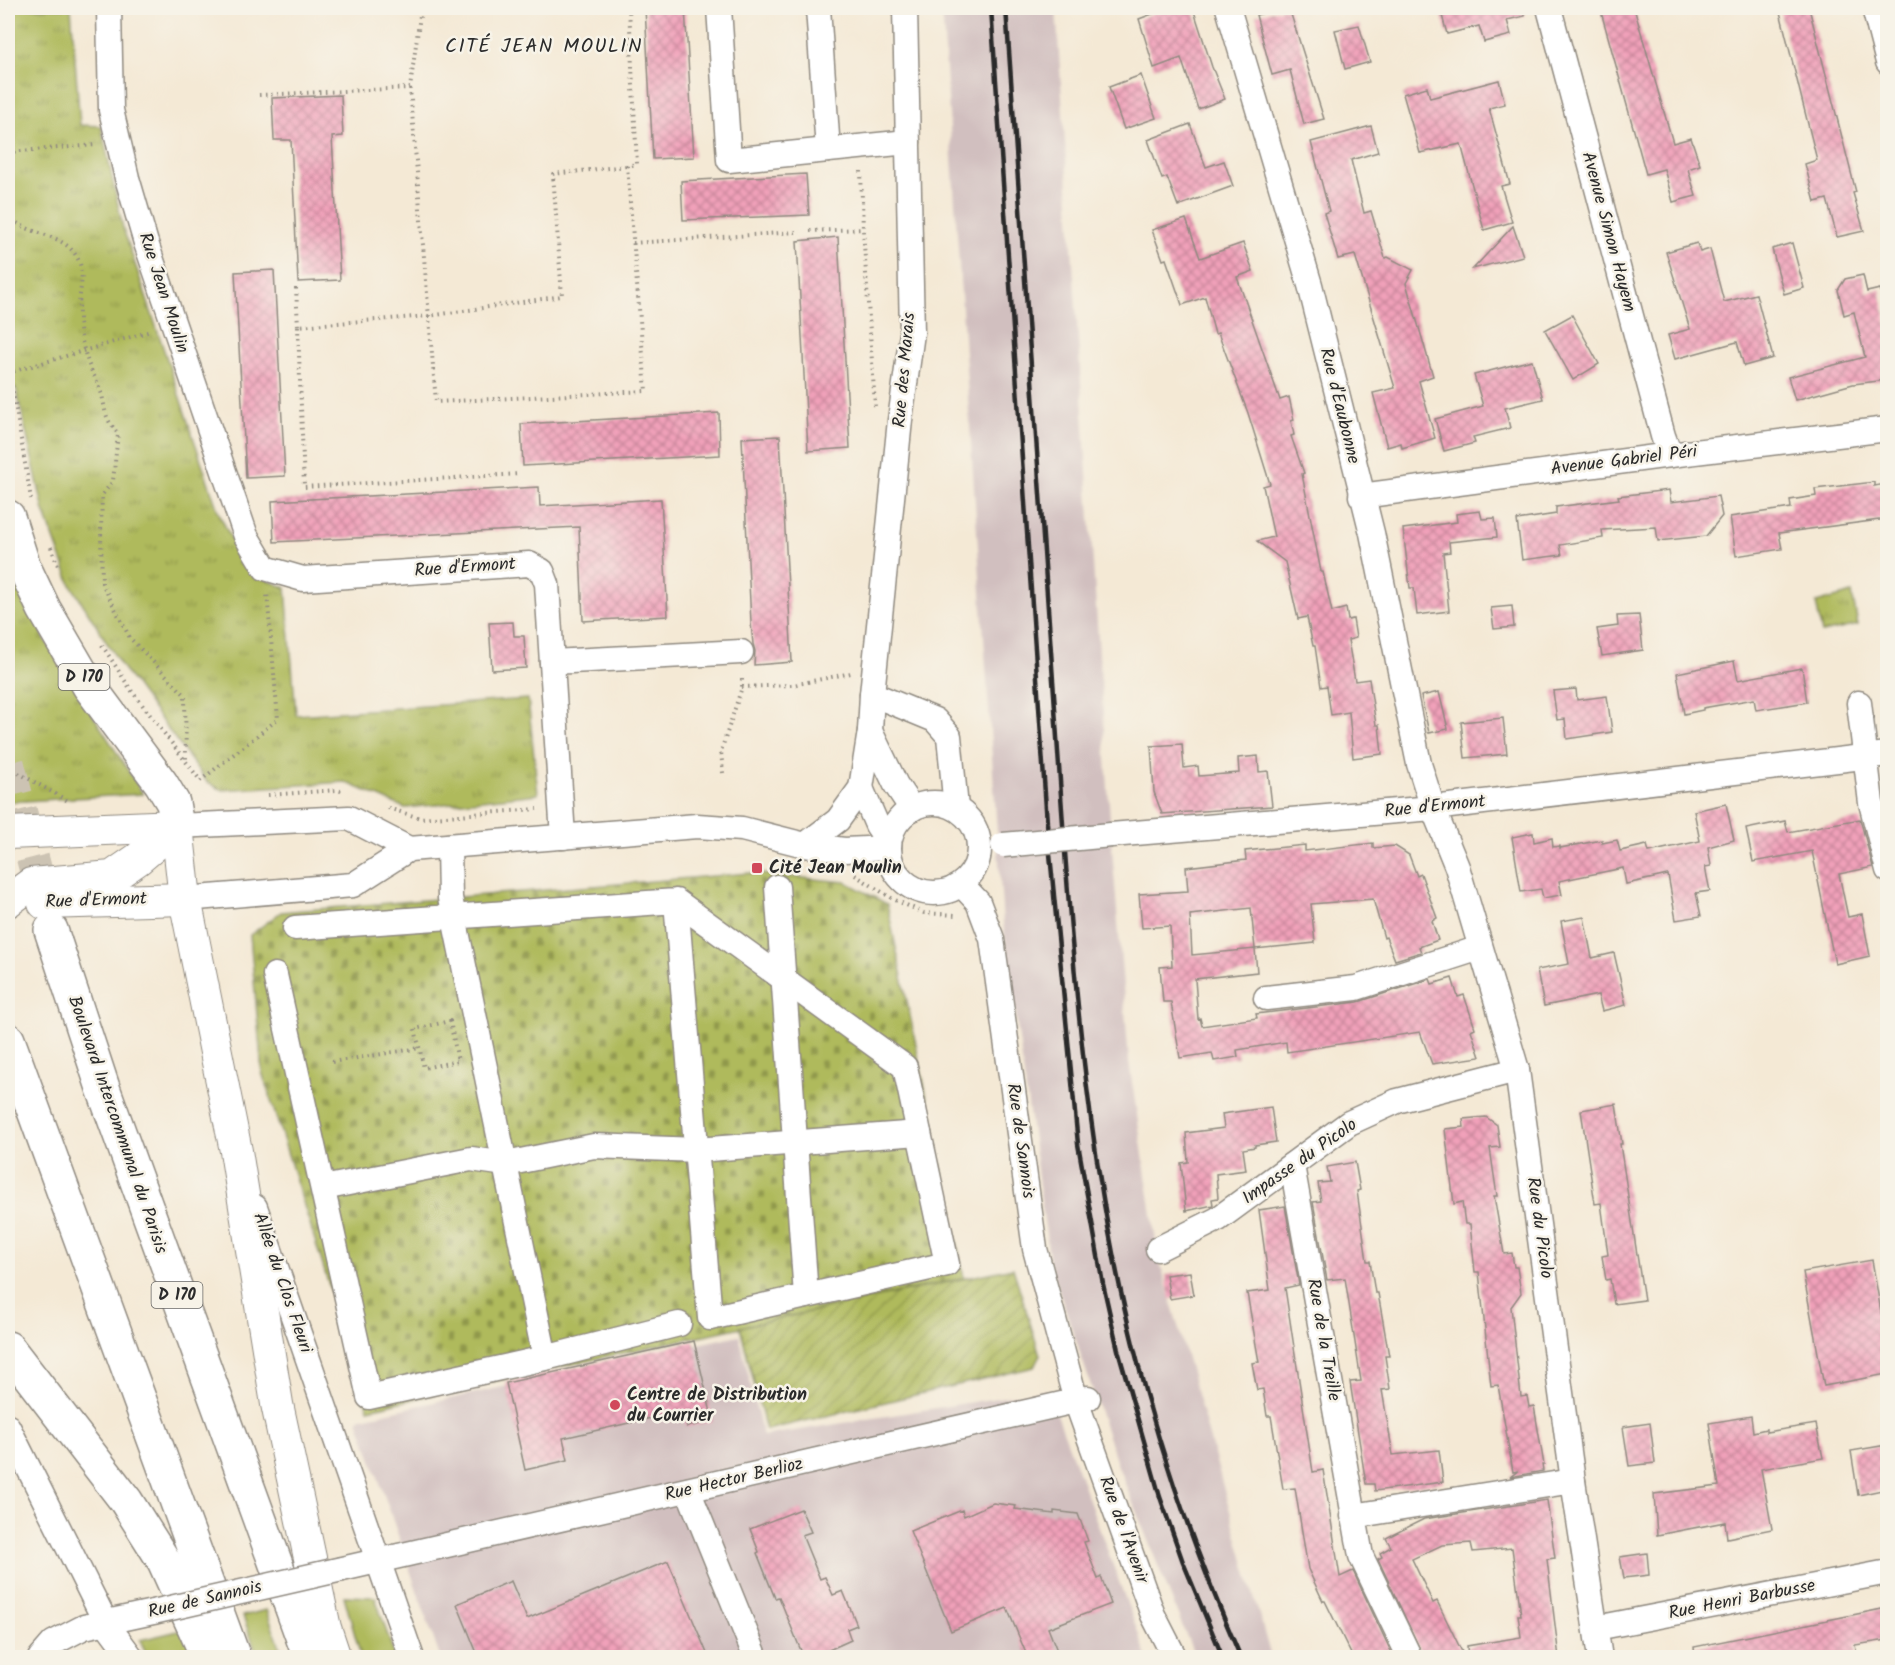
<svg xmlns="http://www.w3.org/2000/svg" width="1895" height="1665" font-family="Kalam,sans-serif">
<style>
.industrial{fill:#d1bfbf}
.grass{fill:#afba5c;stroke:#6d7244;stroke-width:1.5}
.cemetery{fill:url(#cemetery-stones);stroke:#6d7244;stroke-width:1.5}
.park{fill:url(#park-tufts);stroke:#6d7244;stroke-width:1.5}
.garden{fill:url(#garden-furrows);stroke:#6d7244;stroke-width:1.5}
.building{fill:url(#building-cross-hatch)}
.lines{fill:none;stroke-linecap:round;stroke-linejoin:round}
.highway-tunnel{stroke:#ccc3b3;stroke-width:33;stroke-dasharray:33 16;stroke-linecap:butt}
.minor-casing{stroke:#908a80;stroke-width:27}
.major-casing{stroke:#908a80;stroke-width:34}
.highway-casing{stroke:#908a80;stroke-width:36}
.path{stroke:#908a80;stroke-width:4;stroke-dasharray:1.5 4.5;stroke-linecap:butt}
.minor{stroke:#fff;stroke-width:24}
.major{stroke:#fff;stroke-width:32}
.highway{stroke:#fff;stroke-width:33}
.rail{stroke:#2b2b2b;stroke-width:4.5}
.minor-bridge-casing{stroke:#908a80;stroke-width:27;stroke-linecap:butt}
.minor-bridge{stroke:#fff;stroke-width:24}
.poi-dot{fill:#d1495b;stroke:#f7f3e8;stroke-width:2}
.labels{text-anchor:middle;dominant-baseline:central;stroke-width:5;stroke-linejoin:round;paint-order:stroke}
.shield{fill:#f7f3e8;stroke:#686764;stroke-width:1.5}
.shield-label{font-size:16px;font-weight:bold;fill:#2b2b2b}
.street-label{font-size:18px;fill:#2b2b2b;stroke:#f7f3e8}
.poi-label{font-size:18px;font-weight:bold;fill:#2b2b2b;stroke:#f7f3e8;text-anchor:start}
.neighbourhood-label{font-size:20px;letter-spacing:1.5px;fill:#2b2b2b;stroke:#f7f3e8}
</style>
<defs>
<pattern id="cemetery-stones" width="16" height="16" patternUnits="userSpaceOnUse" patternTransform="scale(1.5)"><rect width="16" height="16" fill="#afba5c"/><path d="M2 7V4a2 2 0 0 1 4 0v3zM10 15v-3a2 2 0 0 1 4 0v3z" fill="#8f974c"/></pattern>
<pattern id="park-tufts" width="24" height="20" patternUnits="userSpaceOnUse" patternTransform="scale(1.5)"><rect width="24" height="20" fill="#afba5c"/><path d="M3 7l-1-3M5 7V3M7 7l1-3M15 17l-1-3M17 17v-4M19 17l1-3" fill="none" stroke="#8f974c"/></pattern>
<pattern id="garden-furrows" width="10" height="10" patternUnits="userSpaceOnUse" patternTransform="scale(1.5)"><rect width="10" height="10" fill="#afba5c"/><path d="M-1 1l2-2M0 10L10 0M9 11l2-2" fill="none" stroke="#8f974c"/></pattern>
<pattern id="building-cross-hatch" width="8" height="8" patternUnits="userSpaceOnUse" patternTransform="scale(1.5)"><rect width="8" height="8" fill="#f1a1ba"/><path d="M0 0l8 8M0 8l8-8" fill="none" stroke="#c38397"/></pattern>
</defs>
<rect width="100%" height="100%" fill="#f7f3e8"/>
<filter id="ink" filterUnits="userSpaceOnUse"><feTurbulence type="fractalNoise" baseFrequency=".0167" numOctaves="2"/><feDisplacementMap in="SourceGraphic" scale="12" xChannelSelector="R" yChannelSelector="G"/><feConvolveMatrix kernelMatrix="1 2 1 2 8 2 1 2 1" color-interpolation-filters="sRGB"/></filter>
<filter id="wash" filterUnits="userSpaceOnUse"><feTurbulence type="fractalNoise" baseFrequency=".008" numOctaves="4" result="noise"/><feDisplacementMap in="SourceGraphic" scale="24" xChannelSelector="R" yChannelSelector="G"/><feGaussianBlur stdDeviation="1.35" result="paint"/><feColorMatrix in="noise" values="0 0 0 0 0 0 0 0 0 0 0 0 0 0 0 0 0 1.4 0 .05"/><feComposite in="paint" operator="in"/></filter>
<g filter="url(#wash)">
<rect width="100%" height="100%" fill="#f4e9d5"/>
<!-- industrial -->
<g class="industrial">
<path d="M942,8H1056L1112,848L1129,1062L1158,1255L1271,1657H1195L1118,1466L1050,1263L1003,922Z"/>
<path d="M739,1335L763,1436L1048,1390L1147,1657H440L358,1419Z"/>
</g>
<!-- grass -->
<g class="grass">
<path d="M344,1596L375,1597L395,1657H361Z"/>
<path d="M266,1610L284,1657H258L243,1616Z"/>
<path d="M187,1629L197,1657H148L140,1640Z"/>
</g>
<!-- cemetery -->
<path class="cemetery" d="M750,873L846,882L887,904L964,1278L368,1409L262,1072L250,935L281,912Z"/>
<!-- park -->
<g class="park">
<path d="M8,8H71L80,125L101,126L123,228L218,511L239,555L265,579L286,588L296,715L528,699L538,794L405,808L345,782L222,790L207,782L122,667L71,585L44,511L16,388L8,389Z"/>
<path d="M8,544L44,638L143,794L8,802Z"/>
<path d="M1852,593L1858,625L1822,633L1816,603Z"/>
</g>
<!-- garden -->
<path class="garden" d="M1013,1268L1040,1355L1034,1367L766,1430L740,1327Z"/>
<g id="blocks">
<!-- building -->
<g class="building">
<path d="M645,8H685L694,157L653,159Z"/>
<path d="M1168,8H1193L1212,67L1225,99L1198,109L1181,58L1154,68L1139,19Z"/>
<path d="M1283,8H1289L1324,119L1304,124L1290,70L1272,75L1256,15Z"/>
<path d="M1440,8H1524L1525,16L1507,20L1511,35L1484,42L1479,26L1447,34Z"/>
<path d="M1600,8H1634L1673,143L1691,138L1700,165L1688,169L1696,196L1673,202L1664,169L1646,174Z"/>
<path d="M1779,8H1809L1846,153L1856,192L1853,193L1864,231L1837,237L1827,199L1815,202L1805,164L1817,160Z"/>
<path d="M1359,25L1370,62L1345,69L1335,30Z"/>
<path d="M1141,75L1156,118L1124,129L1109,87Z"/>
<path d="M1499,80L1505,104L1489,108L1510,184L1501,186L1512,222L1484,230L1461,144L1420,153L1403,94L1427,87L1430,98Z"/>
<path d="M341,95L343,136L332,137L340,280L298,282L291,140H274L272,98Z"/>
<path d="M1190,124L1206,167L1224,161L1233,186L1178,206L1167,177L1162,179L1148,140Z"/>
<path d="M1371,126L1378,152L1351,160L1364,213L1371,211L1385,258L1388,257L1413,270L1406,283L1433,376L1419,381L1435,438L1402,448L1401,443L1387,447L1373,393L1395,388L1355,255L1338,259L1324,213L1329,211L1311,142Z"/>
<path d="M806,174L809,215L683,220L681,181Z"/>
<path d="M1186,219L1200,258L1243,243L1253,271L1237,277L1280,400L1289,397L1294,420L1291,421L1294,435L1291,436L1304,473L1302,474L1321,572H1323L1332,612L1346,608L1348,620L1353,619L1356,638L1348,640L1355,681L1369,679L1376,725H1379L1382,754L1353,758L1349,712L1331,715L1327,686L1321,687L1315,646H1313L1307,617L1298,619L1285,562L1257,541L1274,537L1263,486L1270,484L1248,413L1218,333L1215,334L1205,297L1182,305L1166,259L1163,260L1152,230Z"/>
<path d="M1513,226L1523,256L1473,269Z"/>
<path d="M838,237L850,448L808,451L797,241Z"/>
<path d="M1697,243L1700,252L1710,249L1724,302L1756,294L1773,358L1744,366L1737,342L1675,359L1668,335L1690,329L1666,252Z"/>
<path d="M1792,243L1804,288L1784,294L1772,249Z"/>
<path d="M274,270L285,476L246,478L235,272Z"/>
<path d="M1863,275L1867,292L1880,289L1887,325V380L1853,384L1795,400L1788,377L1865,357L1854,312L1844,315L1838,290L1845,279Z"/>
<path d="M1572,315L1599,364L1573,380L1545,330Z"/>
<path d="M1532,360L1543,399L1505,408L1510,428L1473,437L1475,443L1444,451L1435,419L1483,406L1474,375Z"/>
<path d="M719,413L720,455L523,466L521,424Z"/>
<path d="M780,436L792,662L754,665L755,651L753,644L751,623L742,438Z"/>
<path d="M1874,482V486L1885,484L1887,488V519L1779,533L1782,549L1736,556L1730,517L1791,508L1790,500L1816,496L1815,489Z"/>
<path d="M539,487L540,506L661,499L668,616L583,621L579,527L274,542L272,501Z"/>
<path d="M1669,490L1671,502L1718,496L1722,516L1706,536L1658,541L1656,527L1602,530L1603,538L1560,545L1562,555L1522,560L1517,520L1556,514V507L1619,499L1618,496Z"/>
<path d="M1480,511L1482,519L1495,518L1497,537L1449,542L1450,552L1443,553L1449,611L1417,615L1414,588H1410L1403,529L1457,522L1456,514Z"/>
<path d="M1512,606L1514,627L1494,629L1491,608Z"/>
<path d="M1639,615L1643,650L1602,656L1597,629L1618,626L1617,616Z"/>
<path d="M513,622L514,636H524L526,668L492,670L489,623Z"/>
<path d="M1734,661L1738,680L1802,668L1807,702L1756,710L1754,699L1703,708V710L1684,714L1677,673Z"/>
<path d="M1576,689L1577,700L1607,696L1612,732L1567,739L1565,719L1557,720L1553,691Z"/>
<path d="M1439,692L1448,729L1429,733L1421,696Z"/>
<path d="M1503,718L1507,754L1465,758L1461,722Z"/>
<path d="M1182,744L1184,768L1198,766L1199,776L1239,773L1238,758L1258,756L1259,772L1268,771L1272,806L1162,814L1154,792L1151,746Z"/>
<path d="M1726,804L1734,840L1708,847L1711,866L1705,867L1710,891L1696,893L1701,916L1676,920L1668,875L1626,884L1623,868L1559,881L1562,895L1543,898L1541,889L1521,892L1512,837L1533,833L1534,842L1552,838L1553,847L1560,846V848L1602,840V843L1617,840L1620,851L1647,845L1649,852L1700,841L1694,811Z"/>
<path d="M1860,819L1873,867L1839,874L1848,917L1862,914L1870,956L1835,964L1812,851L1753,862L1746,829L1785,821L1788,832Z"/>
<path d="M1373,843V848L1395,846L1409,855L1417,876L1421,874L1437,918L1432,921L1438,940L1419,947L1421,952L1395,960L1386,937L1384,938L1373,899L1311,904L1315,943L1255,949L1251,908L1190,915L1192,955L1255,949L1257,972L1195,979L1198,1019L1200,1018L1202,1026L1257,1018L1256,1014L1358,1002L1430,979L1432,984L1452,978L1458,997L1464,995L1475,1028L1471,1030L1480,1057L1432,1064L1420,1032L1287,1052L1286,1042L1237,1050L1238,1057L1214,1061L1212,1053L1180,1058L1171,1002H1163L1160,967L1172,966L1170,926L1142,928L1139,894L1188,891L1186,867L1246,860L1245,851L1305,845V851Z"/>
<path d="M1584,917L1592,958L1614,953L1626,1005L1602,1011L1598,995L1544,1006L1537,970L1569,964L1561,921Z"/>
<path d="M1616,1104L1622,1144H1620L1644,1300L1614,1304L1610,1279L1606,1280L1602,1256L1608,1255L1601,1203L1595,1204L1581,1110Z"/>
<path d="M1271,1107L1276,1142L1255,1145V1147L1243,1149L1246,1170L1216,1174L1218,1198L1212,1199L1213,1205L1186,1211L1181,1163L1188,1162L1186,1133L1224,1128L1222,1114Z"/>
<path d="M1486,1117L1497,1125L1500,1147L1490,1148L1497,1196H1494L1504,1254L1512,1253L1514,1267H1517L1521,1293L1511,1307L1521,1397L1527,1396L1529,1407L1534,1406L1544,1465H1542L1543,1471L1510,1477L1518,1471L1513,1472L1498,1385L1491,1386L1479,1272H1475L1470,1224H1465L1462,1202L1454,1204L1445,1129L1464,1127L1463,1119Z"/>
<path d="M1355,1162L1360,1190L1357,1191L1367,1261H1370L1375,1293H1378L1389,1356H1385L1390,1389L1382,1390L1393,1455L1439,1450L1443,1482L1375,1491L1374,1484H1366L1350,1382L1361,1381L1345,1278L1327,1280L1313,1202L1321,1201L1318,1183L1330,1182L1327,1167Z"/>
<path d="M1285,1206L1299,1285L1285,1288L1313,1472L1323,1470L1340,1577L1353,1571L1394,1658H1353L1325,1601H1323L1308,1569L1295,1488L1283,1489L1271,1416H1267L1263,1389L1257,1390L1252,1363L1259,1362L1247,1293L1270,1290L1259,1210Z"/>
<path d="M1872,1260L1887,1346V1374L1824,1386L1803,1272Z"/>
<path d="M1190,1272L1194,1295L1170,1299L1166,1275Z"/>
<path d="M694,1341L713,1421L687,1427L682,1411L563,1438L568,1460L525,1470L506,1383Z"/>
<path d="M1751,1416L1753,1432L1766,1429V1432L1816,1424L1823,1458L1761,1469L1772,1529L1727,1538L1725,1522L1657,1535L1654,1494L1719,1486L1709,1423Z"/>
<path d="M1650,1423L1655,1463L1629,1466L1623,1427Z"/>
<path d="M1887,1445V1489L1858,1495L1851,1451Z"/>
<path d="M1547,1500L1555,1558L1547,1559L1559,1658H1468L1467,1646L1521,1637L1518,1615H1521L1512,1548L1473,1552L1471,1543L1442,1545L1412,1559L1433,1603L1437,1601L1465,1658H1424L1378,1559L1382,1557L1380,1553L1391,1547L1386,1538L1424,1519Z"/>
<path d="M993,1503L1016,1506L1015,1509L1054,1514V1511L1078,1514L1088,1541L1084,1542L1098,1579L1101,1577L1111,1604L1048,1628L1060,1658H1028L1007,1608L951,1631L910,1531L962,1510L964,1516Z"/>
<path d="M801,1509L811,1532L802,1535L820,1579L825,1577L833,1595L843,1591L857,1625L847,1629L851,1640L811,1658H804L779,1597L775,1598L757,1553L759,1552L750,1529Z"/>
<path d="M1647,1553L1649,1575L1624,1578L1620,1557Z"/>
<path d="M668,1561L709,1658H479L457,1604L511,1581L527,1619Z"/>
<path d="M1887,1608V1640L1855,1645L1857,1655L1842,1658H1695L1694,1647Z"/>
</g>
</g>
</g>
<g filter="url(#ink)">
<use href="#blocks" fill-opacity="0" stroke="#908a80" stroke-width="1.5"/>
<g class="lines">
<!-- highway-tunnel -->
<path class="highway-tunnel" d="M8,763L46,910"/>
<defs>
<g id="minor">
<path d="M109,8L111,110L127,178L146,243L246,536L265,568L303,579L529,564L542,571L547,584L563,837"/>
<path d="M719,8L729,160L908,142"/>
<path d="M818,8L828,150"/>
<path d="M1228,8L1310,285L1372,533L1419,764L1433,808L1457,867L1517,1070L1573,1481L1600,1658"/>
<path d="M1549,8L1663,436L1670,455"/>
<path d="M1874,8L1888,62"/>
<path d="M1361,496L1678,454L1888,429"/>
<path d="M552,662L741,652"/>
<path d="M872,694L935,720L949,736L956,808"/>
<path d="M1859,703L1871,803L1888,870"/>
<path d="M870,731L896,785L912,809"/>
<path d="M861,788L877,825L889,843"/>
<circle cx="934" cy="848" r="45"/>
<path d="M177,826L349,818L409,849"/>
<path d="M1111,835L1433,808L1888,754"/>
<path d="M805,845L838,820L861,788L870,731L872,694L900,420L912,333L905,8"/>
<path d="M449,846L450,898L545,1358"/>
<path d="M962,885L978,902L992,939L1035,1249L1076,1401L1153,1615L1175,1658"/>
<path d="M777,887L806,1296"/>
<path d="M185,899L353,885L409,849L697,826L742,829L805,845L844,850L889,848"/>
<path d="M295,928L676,901L905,1067L947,1264L710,1318L676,901"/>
<path d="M275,975L369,1397L545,1358L679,1324"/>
<path d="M1266,998L1356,988L1480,948"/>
<path d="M1292,1165L1361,1556L1410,1658"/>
<path d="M323,1188L471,1159L506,1164L594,1146L697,1150L919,1133"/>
<path d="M255,1207L412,1658"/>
<path d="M1158,1249L1218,1219L1349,1123L1397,1101L1517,1070"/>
<path d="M8,1427L106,1623L132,1658"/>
<path d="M688,1490L756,1658"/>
<path d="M1353,1516L1573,1481"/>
<path d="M342,1569L1088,1398"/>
<path d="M1596,1628L1888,1572"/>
<path d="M40,1658L53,1643L84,1627L153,1612"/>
</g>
<g id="major">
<path d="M177,826L185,899L236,1151L277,1404L325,1628L335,1658"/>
<path d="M8,833L177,826"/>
<path d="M8,901L31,884L112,877L138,859L177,826"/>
<path d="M44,903L185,899"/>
</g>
<g id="highway">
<path d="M8,517L24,567L44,609L89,686L161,783L173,803L177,826"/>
<path d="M51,930L103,1088L310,1658"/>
<path d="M8,1040L234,1658"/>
<path d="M8,1348L126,1501L164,1561L208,1658"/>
</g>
</defs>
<!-- minor casing -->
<use href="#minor" class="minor-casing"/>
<!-- major casing -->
<use href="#major" class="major-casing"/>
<!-- highway casing -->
<use href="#highway" class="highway-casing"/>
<!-- path -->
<g class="path">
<path d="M410,88L436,402L646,391L627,166L637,164L629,8"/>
<path d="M259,95L410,88L421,8"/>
<path d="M8,152L96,145"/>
<path d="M861,171L863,229L875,406"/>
<path d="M8,215C28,238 65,230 79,261C85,276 79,292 79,307C78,324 82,346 88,362C91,372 98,381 101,392C104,400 104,411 108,419C110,424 115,429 118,434L113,481L102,495L101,531L102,583L130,638L185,695L186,761"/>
<path d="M810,231L863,229"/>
<path d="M633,243L796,232"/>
<path d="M296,288L298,326L429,316L562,296L553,174L627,166"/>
<path d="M298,326L304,487L519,474"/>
<path d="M8,362L31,499"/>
<path d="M8,373L151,331"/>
<path d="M51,547L58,566"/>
<path d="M102,645L131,690L200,780"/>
<path d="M742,687L793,685L851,673"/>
<path d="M8,767L68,801"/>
<path d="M723,773L721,751L742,687V677"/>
<path d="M200,781L278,719L267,593"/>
<path d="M268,795L337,790L344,792"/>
<path d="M388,808L420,818L537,809"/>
<path d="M855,875L893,899L924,913L955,915"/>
<path d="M450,1021L458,1061L424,1068L415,1029Z"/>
<path d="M332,1062L420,1048"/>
</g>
<!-- minor -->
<use href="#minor" class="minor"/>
<!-- major -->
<use href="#major" class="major"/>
<!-- highway -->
<use href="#highway" class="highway"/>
<!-- rail -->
<g class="rail">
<path d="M991,8L1047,823L1078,1144L1103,1284L1118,1350L1160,1497L1183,1562L1223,1658"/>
<path d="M1006,8C1022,232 1038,456 1053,680C1069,903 1079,1129 1134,1348C1160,1454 1197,1557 1241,1658"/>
</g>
<defs>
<g id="minor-bridge">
<path d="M1003,845L1111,835"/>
<path d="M153,1612L342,1569"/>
</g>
</defs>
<!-- minor-bridge casing -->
<use href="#minor-bridge" class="minor-bridge-casing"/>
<!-- minor-bridge -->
<use href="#minor-bridge" class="minor-bridge"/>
</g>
</g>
<!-- markers -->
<g class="poi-dot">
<rect x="751" y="862" width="12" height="12" rx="3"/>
<circle cx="615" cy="1405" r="6"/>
</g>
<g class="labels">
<!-- shield labels -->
<g class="shield">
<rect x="58.5" y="664" width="51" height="26" rx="4.5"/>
<rect x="151.5" y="1282" width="51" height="26" rx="4.5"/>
</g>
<g class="shield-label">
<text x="84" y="677">D 170</text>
<text x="177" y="1295">D 170</text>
</g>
<!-- street labels -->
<g class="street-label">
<text transform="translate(1608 232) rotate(75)">Avenue Simon Hayem</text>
<text transform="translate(163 293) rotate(72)">Rue Jean Moulin</text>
<text transform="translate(905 370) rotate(-85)">Rue des Marais</text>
<text transform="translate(1339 406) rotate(76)">Rue d'Eaubonne</text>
<text transform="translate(1624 461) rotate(-7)">Avenue Gabriel Péri</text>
<text transform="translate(465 568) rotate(-4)">Rue d'Ermont</text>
<text transform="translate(1435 807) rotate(-6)">Rue d'Ermont</text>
<text transform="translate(96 901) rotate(-2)">Rue d'Ermont</text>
<text transform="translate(117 1125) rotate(71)">Boulevard Intercommunal du Parisis</text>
<text transform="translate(1020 1141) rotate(82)">Rue de Sannois</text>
<text transform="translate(1300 1162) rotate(-35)">Impasse du Picolo</text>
<text transform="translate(1539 1228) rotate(82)">Rue du Picolo</text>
<text transform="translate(282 1283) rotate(71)">Allée du Clos Fleuri</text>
<text transform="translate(1323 1340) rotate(80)">Rue de la Treille</text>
<text transform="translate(734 1480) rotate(-13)">Rue Hector Berlioz</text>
<text transform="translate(1123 1530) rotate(70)">Rue de l'Avenir</text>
<text transform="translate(205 1600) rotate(-13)">Rue de Sannois</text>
<text transform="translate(1742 1600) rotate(-11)">Rue Henri Barbusse</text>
</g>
<!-- poi labels -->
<g class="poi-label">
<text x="769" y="868">Cité Jean Moulin</text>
<text x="627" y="1395">Centre de Distribution<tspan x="627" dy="21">du Courrier</tspan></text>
</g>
<!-- neighbourhood labels -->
<g class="neighbourhood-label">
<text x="544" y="47">CITÉ JEAN MOULIN</text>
</g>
</g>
<!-- margin -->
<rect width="1895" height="1665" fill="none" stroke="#f7f3e8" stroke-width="30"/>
</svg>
